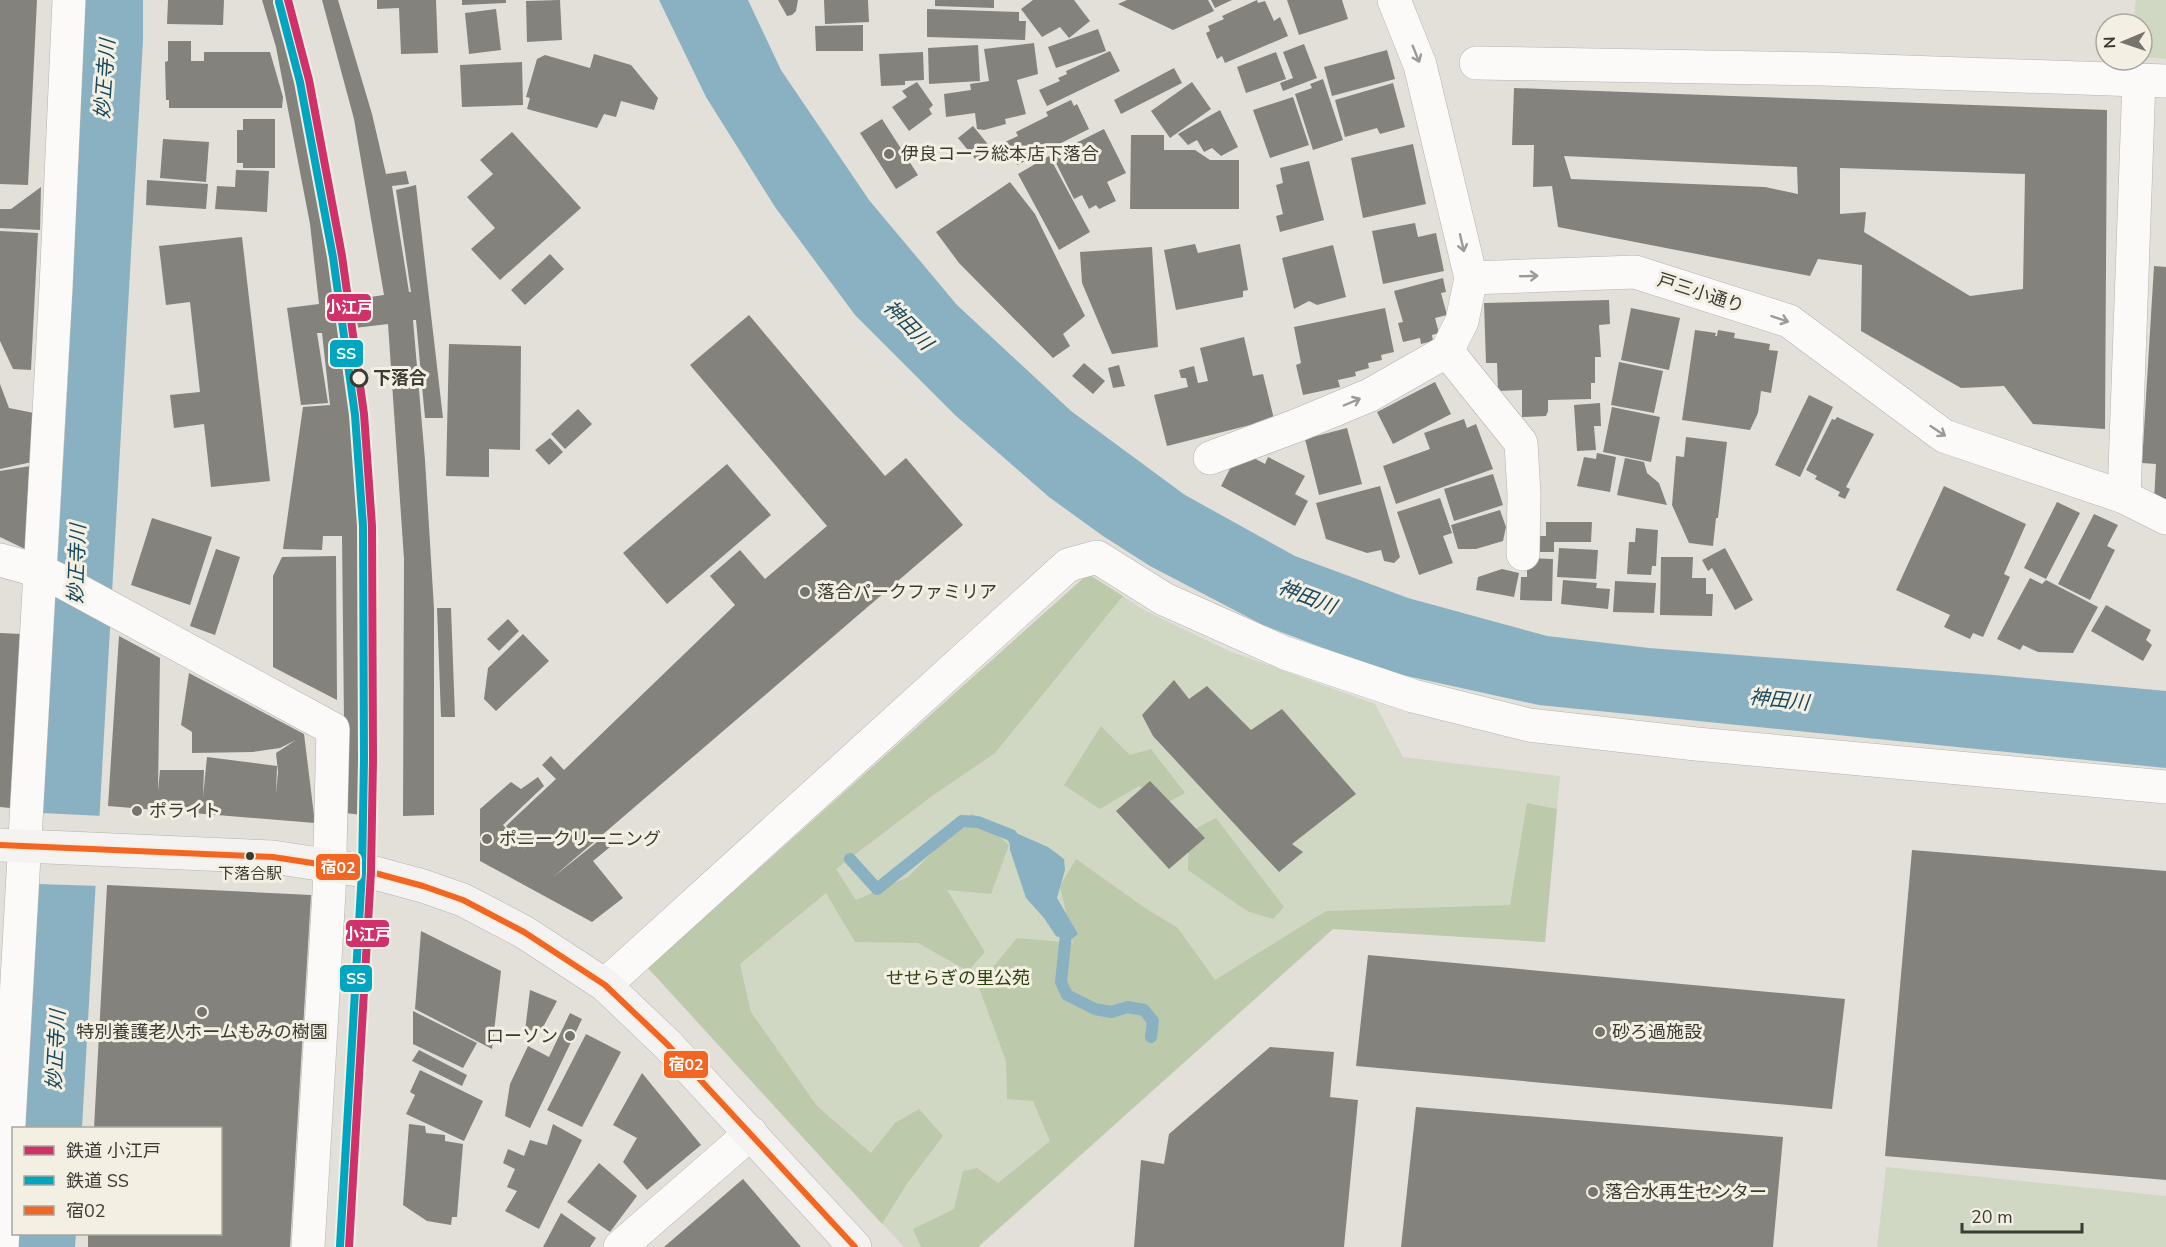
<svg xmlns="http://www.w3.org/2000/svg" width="2166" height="1247" font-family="'Nunito Sans','Noto Sans JP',sans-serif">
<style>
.green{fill:#d0d8c4}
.forest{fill:#bcc9ab}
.water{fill:#89b1c2}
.pier{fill:#e2e0d9}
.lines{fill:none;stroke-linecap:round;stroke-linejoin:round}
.stream{stroke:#89b1c2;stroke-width:12}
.building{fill:#84827d;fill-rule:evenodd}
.street-casing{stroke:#b4b3ae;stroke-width:34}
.secondary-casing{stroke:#b4b3ae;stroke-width:34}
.street{stroke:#fbfaf9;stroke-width:33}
.secondary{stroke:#f5f3f1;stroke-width:33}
.bus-1-casing{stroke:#f3efe2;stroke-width:10}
.bus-1{stroke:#f26522;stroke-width:6}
.rail-1-casing{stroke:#f3efe2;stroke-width:12}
.rail-2-casing{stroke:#f3efe2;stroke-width:12}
.rail-1{stroke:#d13169;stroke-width:8}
.rail-2{stroke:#00a6bf;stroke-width:8}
.oneway{stroke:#9b9a97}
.poi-dot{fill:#75746e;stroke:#f3efe2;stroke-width:2}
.stop-dot{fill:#f3efe2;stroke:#3b3a35;stroke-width:3}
.bus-dot{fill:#3b3a35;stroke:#f3efe2;stroke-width:2}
.labels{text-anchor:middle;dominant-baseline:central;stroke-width:6;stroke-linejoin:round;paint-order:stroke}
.bus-label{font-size:16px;fill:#3b3a35;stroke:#f3efe2}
.poi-label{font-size:18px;fill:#3b3a35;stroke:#f3efe2;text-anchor:start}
.street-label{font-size:18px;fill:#3b3a35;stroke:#f3efe2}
.stop-label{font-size:18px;font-weight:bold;fill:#3b3a35;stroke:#f3efe2;text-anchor:start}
.park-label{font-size:18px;fill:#2c430e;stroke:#f3efe2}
.water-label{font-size:20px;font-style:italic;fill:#18485c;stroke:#f3efe2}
.line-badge{stroke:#f3efe2;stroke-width:2}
.badge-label{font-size:16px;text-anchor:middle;font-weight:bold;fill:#fff}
</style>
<rect width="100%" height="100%" fill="#e2e0d9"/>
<!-- green -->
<g class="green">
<path d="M2136,0H2166V59L2142,57V24H2133Z"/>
<path d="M1088,574L1146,611L1229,651L1375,704L1403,757L1560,776L1545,942L1333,929L978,1247H904L648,968Z"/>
<path d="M1886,1167L2166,1196V1247H1877Z"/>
</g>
<!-- forest -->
<g class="forest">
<path d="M1088,574L1123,596L995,753L932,796L836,869L856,900L908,877L972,813L1009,845L991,894L947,890L985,952L968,971L918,943L855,942L826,893L740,964L751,1012L817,1106L871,1153L895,1123L919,1109L943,1136L906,1185L882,1224L648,968Z"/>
<path d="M1101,726L1130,755L1151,749L1185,793L1165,804L1139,786L1100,809L1064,785Z"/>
<path d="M1527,803L1557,809L1545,942L1333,929L978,1247H921L913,1229L954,1209L963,1171L977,1168L998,1183L1050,1141L1033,1101L1007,1099L1006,1061L978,985L1017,938L1073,943L1060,886L1076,859L1145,908L1178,928L1215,980L1326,911L1510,905Z"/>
<path d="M1216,818L1284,907L1273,919L1247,911L1188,870L1189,832Z"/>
</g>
<!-- water -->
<g class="water">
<path d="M85,0H143V40L82,1128H25L68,375Z"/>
<path d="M659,0H748L781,70L869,200L957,305L1071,411L1185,495L1295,556L1408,598L1547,636L1649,648L1994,675L2166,691V768L1539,705L1384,671L1263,625L1150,566L1103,536L1049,497L955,415L855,315L775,207L706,97Z"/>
<path d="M1009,830L1048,847L1064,859L1065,870L1057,898L1078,934L1069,941L1056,936L1044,918L1026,898L1010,850Z"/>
<path d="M19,1234H76L75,1247H18Z"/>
</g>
<!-- pier -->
<path class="pier" d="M41,813L104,816L100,886L37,884Z"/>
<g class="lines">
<!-- stream -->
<g class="stream">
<path d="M850,859L877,889L962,821L978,822L1011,835L1020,847"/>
<path d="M1060,925L1066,934L1061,982L1067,995L1095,1009L1111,1012L1128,1007L1144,1010L1153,1021L1151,1037"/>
</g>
</g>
<!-- building -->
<g class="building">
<path d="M0,0H37L28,185L0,184Z"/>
<path d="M168,0H224L223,25L167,24Z"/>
<path d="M262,0H282L283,3L315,158L341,301L384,295L354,119L322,0H338L372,114L386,174L406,171L409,184L392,186L409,292H411L396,190L416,185L443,418H425L416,320H413L425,460L434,609V815L403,816L404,559L388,324L346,329L365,564L363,815L345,813L342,536H323L322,550L283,549L303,407L330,405L322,333H317L328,403L301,405L287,308L319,304L310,224L276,47Z"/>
<path d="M377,0H436L438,53L401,54L399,8L377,9Z"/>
<path d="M462,0H506V3L462,5Z"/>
<path d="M560,0L562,40L527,42L526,1Z"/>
<path d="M778,0H798L796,11L792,15L787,16Z"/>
<path d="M824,0H868L869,22L825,24Z"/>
<path d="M935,0H994V8L935,6Z"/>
<path d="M1033,0H1074L1090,21L1069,38L1060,27L1042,37L1021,9Z"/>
<path d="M1127,0H1208L1214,11L1173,30L1118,4Z"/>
<path d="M1211,0H1232L1215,8Z"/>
<path d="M1257,0L1258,3L1265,1L1274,21L1280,17L1288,36L1225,63L1222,56L1217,59L1206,33L1210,31L1208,26L1224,19L1222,16Z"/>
<path d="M1287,0H1342L1348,19L1299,35Z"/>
<path d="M496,9L501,50L469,54L465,13Z"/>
<path d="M927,9L1019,12V21H1026L1025,40L927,37Z"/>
<path d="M863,25V51H816L815,26Z"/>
<path d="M1098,29L1106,51L1056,68L1048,47Z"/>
<path d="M168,41H191V61H204V52H270L283,97L282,108H169V100H166L165,62L168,61Z"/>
<path d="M1034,43L1038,74L1017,80L1026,114L1005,119L1006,124L984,130L977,129L975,113L946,117L944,94L971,90L970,84L989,81L984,49Z"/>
<path d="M1304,44L1317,78L1283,91L1280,83L1293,78L1283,52Z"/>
<path d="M978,45L980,81L929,84L928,48Z"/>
<path d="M1387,50L1395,79L1332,96L1324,67Z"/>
<path d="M1110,51L1120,71L1047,106L1039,90L1060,81L1058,78L1067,74L1066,71Z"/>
<path d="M923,52L924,80L905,81V85L881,86L879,54Z"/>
<path d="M1276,52L1286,79L1246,93L1237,67Z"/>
<path d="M594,54L631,65L658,98L654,110L621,101L616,117L604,114L597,128L527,109L530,98L526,97L537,59L545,55L590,68Z"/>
<path d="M522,62L523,105L462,107L460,65Z"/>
<path d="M1174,68L1182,83L1121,114L1114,100Z"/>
<path d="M1323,79L1343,140L1313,150L1295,94L1312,88L1310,84Z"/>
<path d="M917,82L933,105L929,109L932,114L909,131L892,107L907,97L902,91Z"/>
<path d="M1192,82L1211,109L1170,138L1151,111Z"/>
<path d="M1393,83L1405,127L1380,134L1377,128L1345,137L1335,100Z"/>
<path d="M1514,88L2107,110L2105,429L2033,424L2004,386L1961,388L1861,331L1862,265L1818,259L1810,276L1558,227L1552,186L1533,187L1534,145H1512ZM1564,156L1797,167L1798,194L1765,187L1571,179ZM1840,168L2025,174L2023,289L1970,296L1864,232L1866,212L1840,214Z"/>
<path d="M1293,97L1309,145L1270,158L1253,110Z"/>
<path d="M1071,100L1074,106L1077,104L1089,129L1017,165L1005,142L1018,136L1016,132L1048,116L1046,112Z"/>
<path d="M1220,110L1238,147L1221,156L1212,148L1204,152L1197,140L1188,145L1178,134Z"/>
<path d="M243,119H275V168H243V163H237V130H243Z"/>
<path d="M882,119L918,175L896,189L860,133Z"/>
<path d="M973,126L991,148L976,160L958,138Z"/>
<path d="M1104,129L1126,173L1107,182L1116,201L1099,209L1096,205L1089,209L1082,195L1074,199L1052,155Z"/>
<path d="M512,132L581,208L500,280L471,249L495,228L467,197L493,174L480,160Z"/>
<path d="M1131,135H1164V150H1195L1210,160H1239V209H1130Z"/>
<path d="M163,139L209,142L206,182L160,178Z"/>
<path d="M1413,144L1426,204L1363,218L1351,158Z"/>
<path d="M1049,156L1090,232L1059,250L1018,174Z"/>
<path d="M1309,161L1324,220L1280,232L1276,216L1283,214L1276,185L1283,183L1280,168Z"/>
<path d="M236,170L269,171L267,212L215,209L217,186L235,187Z"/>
<path d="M147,180L208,184L206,209L146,205Z"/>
<path d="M1010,182L1035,214L1085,316L1063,334L1070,346L1053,358L959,263L936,232Z"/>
<path d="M41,187L40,230L0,228V209H11Z"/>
<path d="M1415,223L1418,237L1436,233L1444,271L1383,284L1372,231Z"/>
<path d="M0,231L38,233L31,370L13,369L0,341Z"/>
<path d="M242,237L270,481L211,487L204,424L174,428L170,395L200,392L190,302L166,305L159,246Z"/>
<path d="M1195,244L1198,253L1240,244L1248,290L1243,291V297L1176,310L1164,250Z"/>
<path d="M1333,245L1346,297L1317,305L1309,301L1294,309L1282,258Z"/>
<path d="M1152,247L1158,347L1112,354L1082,283L1080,252Z"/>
<path d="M550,254L564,269L525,305L511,290Z"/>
<path d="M2154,266L2166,267V502L2154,501L2156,464L2142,463Z"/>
<path d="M1443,278L1446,292L1441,293L1447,315L1435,318L1439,333L1432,335L1433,341L1421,344L1420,338L1403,342L1398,323L1403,322L1394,291Z"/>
<path d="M1609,300L1610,324L1599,325L1601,357H1595V383H1591V399L1548,400V411L1546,416L1522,417V390L1498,391L1497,363H1486L1484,303Z"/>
<path d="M1385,308L1394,352L1381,355L1382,360L1368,363L1369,368L1355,372L1356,376L1338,380L1340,387L1303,395L1296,365L1301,363L1294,327Z"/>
<path d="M1631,308L1680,318L1669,370L1621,360Z"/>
<path d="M749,315L885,476L906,458L963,525L552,878L602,838L610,847L593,861L623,898L592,922L480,861V809L511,782L521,789L538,777L544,786L503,825L527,851L506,826L556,779L542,765L551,756L564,770L735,605L710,576L740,550L765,579L827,526L690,365Z"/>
<path d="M1695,330L1716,333L1715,336H1717L1718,330L1735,333L1734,338L1770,344L1769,350L1778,351L1771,393L1761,391L1758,413L1750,430L1682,420Z"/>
<path d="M1244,337L1253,376L1263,374L1274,419L1167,446L1154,395L1188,387L1186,378H1181L1179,370L1194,366L1198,383L1208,381L1200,348Z"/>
<path d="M449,344L521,346L520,450L489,449V477L446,476Z"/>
<path d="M1619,362L1663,371L1654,413L1611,405Z"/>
<path d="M1084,363L1105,381L1093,394L1072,376Z"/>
<path d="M1119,365L1125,386L1113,388L1108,368Z"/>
<path d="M1435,382L1451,414L1393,444L1377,412Z"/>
<path d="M0,384L9,408L34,413L32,462L0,469Z"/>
<path d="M1809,395L1833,407L1800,477L1775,465Z"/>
<path d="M1600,403L1601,426H1594L1596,450L1577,451L1574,405Z"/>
<path d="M1612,407L1660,417L1651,462L1603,452Z"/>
<path d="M578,409L592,424L565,449L551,434Z"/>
<path d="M1837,417L1874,434L1846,487L1850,489L1845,499L1838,496L1840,492L1815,479L1817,476L1806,470L1832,419L1835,420Z"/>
<path d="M1464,419L1467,428L1476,424L1493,469L1396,504L1383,466L1430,449L1424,433Z"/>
<path d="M1347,428L1362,484L1319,495L1305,439Z"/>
<path d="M1686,437L1727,442L1718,518H1716L1713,546L1689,543L1672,505L1676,456L1684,457Z"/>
<path d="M550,438L563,452L549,465L535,450Z"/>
<path d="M1597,453L1616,457L1610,492L1577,486L1584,457L1596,459Z"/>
<path d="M1250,456L1265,464L1268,457L1305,476L1295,494L1308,501L1295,526L1221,486L1233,463Z"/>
<path d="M1625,458L1644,462L1647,473L1659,483L1667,505L1617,495Z"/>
<path d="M727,464L771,515L667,604L623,553Z"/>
<path d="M36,465L27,550L0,537V471Z"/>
<path d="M1493,474L1503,505L1454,521L1444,489Z"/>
<path d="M1380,486L1400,557L1394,563L1384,561L1381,550L1367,553L1326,539L1316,503Z"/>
<path d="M1944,486L2026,524L2004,574L2010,577L1983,637L1973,633L1970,639L1944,627L1950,615L1896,590Z"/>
<path d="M1440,498L1452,533L1443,536L1453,563L1419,575L1397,512Z"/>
<path d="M2057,502L2080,513L2046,579L2024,568Z"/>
<path d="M1500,510L1506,527L1503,541L1476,549H1458L1451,525Z"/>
<path d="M2094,514L2118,525L2107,546L2115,550L2090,600L2058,584Z"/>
<path d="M152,518L212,537L190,605L131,585Z"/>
<path d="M1546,522H1592L1591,542H1554V552H1536V536H1546Z"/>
<path d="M1636,528L1658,530L1656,566H1652L1651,575L1627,574L1629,542H1635Z"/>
<path d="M1559,548L1598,550L1596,579L1557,577Z"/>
<path d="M1725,548L1753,600L1735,610L1712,568L1708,571L1702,560Z"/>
<path d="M216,549L240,557L215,635L190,626Z"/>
<path d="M336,556L337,700L273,667V576L282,557Z"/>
<path d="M1661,557H1693L1692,578H1706V594H1713L1712,616L1660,615Z"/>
<path d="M1527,558L1553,559L1552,601L1520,600L1521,577H1527Z"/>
<path d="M1502,569L1519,573L1514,597L1476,590L1478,577Z"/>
<path d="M2030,578L2042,584L2046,580L2098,607L2073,653L2038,652L2023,645L2020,650L1997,639Z"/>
<path d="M1563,580L1597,583L1596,588L1610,589L1608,609L1561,604Z"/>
<path d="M1615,581L1656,583L1654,613L1613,612Z"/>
<path d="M2106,605L2151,630L2146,640L2152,645L2143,661L2091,631Z"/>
<path d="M437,608H451L455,717H441Z"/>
<path d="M508,619L519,631L499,651L487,639Z"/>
<path d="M0,633L21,634L10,808L0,807Z"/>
<path d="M523,634L549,661L496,711L484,699L488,668Z"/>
<path d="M119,636L160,658L158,791L160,770H204L203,797L207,757L277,766L276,794L278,772L276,753L296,740L280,748L253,752L192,753V732L181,725L189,673L304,734L315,823L108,806Z"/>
<path d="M1174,680L1189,699L1207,686L1251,730L1282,709L1356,794L1292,844L1303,852L1279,872L1153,736L1142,715Z"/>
<path d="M1150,781L1205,838L1169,869L1116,811Z"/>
<path d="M1912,850L2166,871V1180L1885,1156Z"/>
<path d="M107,885L311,895L290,1247H88V1234H220V1128H94Z"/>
<path d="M421,931L501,971L492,1049L415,1009Z"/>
<path d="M1368,955L1845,999L1832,1109L1356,1066Z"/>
<path d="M530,990L557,1001L542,1029L525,1031Z"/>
<path d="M413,1011L477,1043L463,1068L413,1044Z"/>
<path d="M570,1013L582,1019L530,1128L505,1116L510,1084L528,1046L549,1057Z"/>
<path d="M586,1034L621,1052L582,1127L547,1110Z"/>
<path d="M1270,1047L1334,1052L1330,1097L1358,1100L1344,1247H1134L1141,1160L1164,1164L1169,1134Z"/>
<path d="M419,1050L467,1075L462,1086L412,1061Z"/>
<path d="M420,1070L483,1101L464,1141L406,1114L415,1095L410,1092Z"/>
<path d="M642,1073L701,1145L647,1190L623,1162L637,1138L613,1125Z"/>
<path d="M1416,1107L1783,1137L1773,1247H1401Z"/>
<path d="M409,1124L425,1126L426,1133L445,1135V1141L463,1144L457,1217H452L451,1225L427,1221L403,1205Z"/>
<path d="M553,1124L582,1140L539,1229L505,1211L517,1191L507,1187L515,1169L503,1163L508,1149L524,1156L530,1140L547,1145Z"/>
<path d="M599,1163L637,1196L610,1232L567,1202Z"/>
<path d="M743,1179L801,1247H664Z"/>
<path d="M561,1213L596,1238L590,1247H543Z"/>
</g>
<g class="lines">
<defs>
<g id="street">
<path d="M1476,63L1822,69L2166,81"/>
<path d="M1471,278L1635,272L1789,321L1944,436L2124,497L2166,518"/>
<path d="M1447,351L1521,443L1524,494L1523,554"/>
<path d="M1210,458L1298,425L1370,395L1447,351L1462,321L1471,278L1420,65L1394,0"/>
<path d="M2124,497L2139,80"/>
<path d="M0,560L40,571L57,579L333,729L329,892L308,1247"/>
<path d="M605,985L1068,565L1097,557L1164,599L1285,653L1413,696L1529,725L1696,744L2166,787"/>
<path d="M2,1247L56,288L69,0"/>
<path d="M620,1247L751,1133"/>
</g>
<path id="secondary" d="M0,845L273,857L371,872L423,886L463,900L524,932L605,985L668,1045L855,1247"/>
</defs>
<!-- street casing -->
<use href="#street" class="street-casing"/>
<!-- secondary casing -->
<use href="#secondary" class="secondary-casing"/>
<!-- street -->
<use href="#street" class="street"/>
<!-- secondary -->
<use href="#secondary" class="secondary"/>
<defs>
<path id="bus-1" d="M0,845L273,857L371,872L423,886L463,900L524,932L605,985L668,1045L855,1247"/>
</defs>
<!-- bus-1 casing -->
<use href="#bus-1" class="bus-1-casing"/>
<!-- bus-1 -->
<use href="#bus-1" class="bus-1"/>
<defs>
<path id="rail-1" d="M288,0L309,80L342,256L364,414L372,526L373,760L371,872L349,1247"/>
<path id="rail-2" d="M279,2L300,82L333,257L355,415L363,526L364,760L362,872L340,1246"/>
</defs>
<!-- rail-1 casing -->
<use href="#rail-1" class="rail-1-casing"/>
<!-- rail-2 casing -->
<use href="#rail-2" class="rail-2-casing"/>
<!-- rail-1 -->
<use href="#rail-1" class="rail-1"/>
<!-- rail-2 -->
<use href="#rail-2" class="rail-2"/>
</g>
<!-- one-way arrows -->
<defs><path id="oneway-shaft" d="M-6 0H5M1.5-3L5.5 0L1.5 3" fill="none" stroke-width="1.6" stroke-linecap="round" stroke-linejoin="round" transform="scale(1.5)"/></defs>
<g class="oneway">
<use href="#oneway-shaft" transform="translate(1416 54) rotate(68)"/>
<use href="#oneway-shaft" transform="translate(1462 243) rotate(77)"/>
<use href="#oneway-shaft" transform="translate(1529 276) rotate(-2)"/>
<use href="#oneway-shaft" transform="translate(1780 319) rotate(19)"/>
<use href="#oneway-shaft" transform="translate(1352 402) rotate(-23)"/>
<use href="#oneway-shaft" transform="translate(1938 431) rotate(34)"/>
</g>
<!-- markers -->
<g class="poi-dot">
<circle cx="889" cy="154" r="6"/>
<circle cx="805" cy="592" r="6"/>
<circle cx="137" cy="811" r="6"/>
<circle cx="487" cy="839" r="6"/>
<circle cx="202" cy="1012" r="6"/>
<circle cx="1600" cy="1032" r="6"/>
<circle cx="570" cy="1036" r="6"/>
<circle cx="1593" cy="1192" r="6"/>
</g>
<circle class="stop-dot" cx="359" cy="378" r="8"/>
<circle class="bus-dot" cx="250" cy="856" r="5"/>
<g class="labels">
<!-- bus labels -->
<g class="bus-label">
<text x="250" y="874">下落合駅</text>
</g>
<!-- poi labels -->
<g class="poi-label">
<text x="901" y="154">伊良コーラ総本店下落合</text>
<text x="817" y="592">落合パークファミリア</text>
<text x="149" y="811">ポライト</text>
<text x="499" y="839">ポニークリーニング</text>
<text x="202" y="1032" text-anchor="middle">特別養護老人ホームもみの樹園</text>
<text x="1612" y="1032">砂ろ過施設</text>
<text x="558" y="1036" text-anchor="end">ローソン</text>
<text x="1605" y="1192">落合水再生センター</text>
</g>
<!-- street labels -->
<g class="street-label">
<text transform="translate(1701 293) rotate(18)">戸三小通り</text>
</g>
<!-- stop labels -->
<g class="stop-label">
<text x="373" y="378">下落合</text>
</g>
<!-- park labels -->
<g class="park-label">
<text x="958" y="978">せせらぎの里公苑</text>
</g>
<!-- water labels -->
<g class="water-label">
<text transform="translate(105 79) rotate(-86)">妙正寺川</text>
<text transform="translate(908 325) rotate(46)">神田川</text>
<text transform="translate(77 564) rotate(-88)">妙正寺川</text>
<text transform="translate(1307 597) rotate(21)">神田川</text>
<text transform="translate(1779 700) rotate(6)">神田川</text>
<text transform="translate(56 1050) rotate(-87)">妙正寺川</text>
</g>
</g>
<g class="line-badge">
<rect x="326" y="293" width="46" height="29" rx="6" fill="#d13169"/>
<rect x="329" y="339" width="35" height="29" rx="6" fill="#00a6bf"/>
<rect x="315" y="853" width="46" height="28" rx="6" fill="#f26522"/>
<rect x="345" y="919" width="45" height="29" rx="6" fill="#d13169"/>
<rect x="339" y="964" width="34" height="29" rx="6" fill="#00a6bf"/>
<rect x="663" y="1050" width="46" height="29" rx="6" fill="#f26522"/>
</g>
<g class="badge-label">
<text x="349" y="313">小江戸</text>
<text x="346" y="359">SS</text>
<text x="338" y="873">宿02</text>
<text x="367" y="940">小江戸</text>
<text x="356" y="984">SS</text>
<text x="686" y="1070">宿02</text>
</g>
<!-- legend -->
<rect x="12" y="1127" width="210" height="108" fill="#f3efe2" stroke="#a9a79d" stroke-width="1.5"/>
<rect x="24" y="1146" width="30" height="9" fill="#d13169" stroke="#a9a79d" stroke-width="1.5"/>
<text x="66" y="1157" font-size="18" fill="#3b3a35">鉄道 小江戸</text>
<rect x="24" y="1176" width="30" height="9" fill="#00a6bf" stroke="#a9a79d" stroke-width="1.5"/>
<text x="66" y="1187" font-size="18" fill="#3b3a35">鉄道 SS</text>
<rect x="24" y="1206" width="30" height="9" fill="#f26522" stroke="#a9a79d" stroke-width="1.5"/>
<text x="66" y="1217" font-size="18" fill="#3b3a35">宿02</text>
<!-- north arrow -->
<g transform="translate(2124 42) rotate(268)"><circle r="28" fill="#f3efe2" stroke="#a9a79d" stroke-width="1.5"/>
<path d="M0-4.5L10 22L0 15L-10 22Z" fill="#75746e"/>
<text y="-9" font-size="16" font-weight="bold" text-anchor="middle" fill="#3b3a35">N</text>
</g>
<!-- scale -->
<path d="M1962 1223v9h120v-9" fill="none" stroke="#3b3a35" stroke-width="3"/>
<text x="1971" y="1223" font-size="18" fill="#3b3a35" stroke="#f3efe2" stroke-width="4.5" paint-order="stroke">20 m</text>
</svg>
